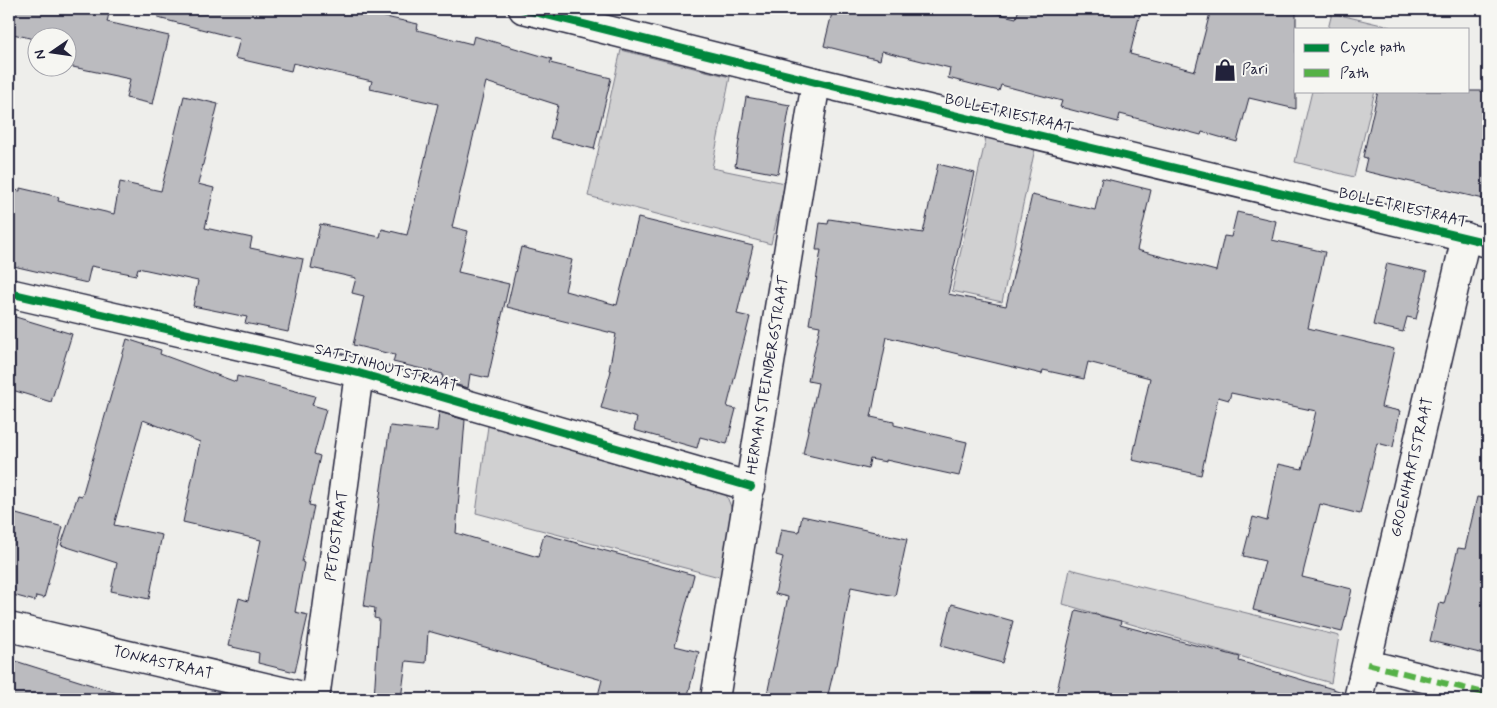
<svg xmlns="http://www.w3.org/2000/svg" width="1497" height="708" font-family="Mynerve,sans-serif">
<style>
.green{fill:#d0d0d1;stroke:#797986}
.building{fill:#bbbbbf;stroke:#22223b}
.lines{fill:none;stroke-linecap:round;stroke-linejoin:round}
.minor-casing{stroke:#22223b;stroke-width:31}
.minor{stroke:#f6f6f2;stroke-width:28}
.quiet{stroke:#55b146;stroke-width:6;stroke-dasharray:12 6;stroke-linecap:butt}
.cycleway-casing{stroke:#f6f6f2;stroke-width:11}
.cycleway{stroke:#00873e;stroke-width:8}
.labels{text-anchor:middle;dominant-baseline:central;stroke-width:4;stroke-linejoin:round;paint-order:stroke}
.poi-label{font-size:15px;fill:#22223b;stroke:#f6f6f2;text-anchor:start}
.street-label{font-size:15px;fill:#22223b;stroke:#f6f6f2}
</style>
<rect width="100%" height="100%" fill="#eeeeeb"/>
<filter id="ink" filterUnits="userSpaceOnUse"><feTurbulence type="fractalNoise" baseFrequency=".02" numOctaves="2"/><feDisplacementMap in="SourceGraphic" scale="10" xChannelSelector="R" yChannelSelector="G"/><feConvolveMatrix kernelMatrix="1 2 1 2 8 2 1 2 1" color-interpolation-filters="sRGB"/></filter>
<g filter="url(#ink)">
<!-- green -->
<g class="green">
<path d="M1332,13L1390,27V29H1328Z"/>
<path d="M621,50L730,77L712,168L785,183L771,244L588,196Z"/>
<path d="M1312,91H1375L1354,177L1295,162Z"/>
<path d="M987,133L1036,144L1002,302L952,291Z"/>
<path d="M489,419L724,489L733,512L723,578L476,513Z"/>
<path d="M1070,569L1339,636L1331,683L1063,604Z"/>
</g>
<!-- building -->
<g class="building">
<path d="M9,9H110L107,22L169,36L153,104L126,98L130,79L68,66V38H38V40L9,33Z"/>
<path d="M159,9H348L418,24L417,30L472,44L474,36L552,59L550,63L611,78L594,149L550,138L558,105L486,82L452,227L468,231L458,272L509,284L488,378L470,374L468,388L442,381L443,374L393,362L395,355L353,345L364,296L352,293L356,278L311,268L320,224L380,237L382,229L407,235L438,104L370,89L372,81L293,63L291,71L235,58L240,39L158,18Z"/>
<path d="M833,9H979L1016,18L1019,9H1141L1130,54L1195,71L1211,9H1296V109L1249,98L1237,142L1202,132L1201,135L1120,114L1118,122L1060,107L1062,101L1001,85L999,91L948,78L950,68L882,51L880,60L824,46Z"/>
<path d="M1378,91H1488V200L1364,171L1367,158L1363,157Z"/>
<path d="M184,96L218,104L198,184L214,188L205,228L252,238L250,248L303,259L288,332L245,323L247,317L193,306L198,281L138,268L136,275L91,266L87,283L9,265V189L20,191V188L59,197L58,201L114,214L120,182L161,191Z"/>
<path d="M746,97L790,105L778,174L735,166Z"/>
<path d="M938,164L975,173L948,294L1006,306L1032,195L1095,210L1102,178L1151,190L1137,250L1216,271L1224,236L1231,237L1237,212L1276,221L1272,240L1325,252L1308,328L1394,349L1381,407L1400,411L1393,447L1377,443L1360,514L1320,504L1302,577L1352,589L1342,632L1253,610L1265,561L1243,556L1253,517L1267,521L1278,464L1302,469L1316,411L1231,393L1229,400L1218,397L1201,475L1132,460L1150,378L1088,362L1084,379L1043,370L1042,374L887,337L871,417L894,422V425L967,442L959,476L886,460V462L870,459L868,469L803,454L818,383L808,381L820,326L809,324L821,250H816L820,223L828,224L829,219L923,233Z"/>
<path d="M638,218L753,246L737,314L750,317L727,407L736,409L727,444L700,437L697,448L634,430L637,418L601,408L611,371L609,370L616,334L507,307L521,247L572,260L565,291L617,305Z"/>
<path d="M1387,263L1427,272L1416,319L1407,317L1403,332L1373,325Z"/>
<path d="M9,315L72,334L51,402L9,389Z"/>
<path d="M127,339L161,350L160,354L236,382L237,376L315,396L312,405L326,409L314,454L320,456L309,505L314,506L302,562L304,563L295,612L308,615L295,672L258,663L259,653L228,646L239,598L248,601L261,540L183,522L200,442L143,420L114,525L162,535L149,599L111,591L117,563L61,545L78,495L82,496Z"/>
<path d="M439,412L465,420L456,533L538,557L544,534L694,575L675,646L699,652L687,699H597L602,680L428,631L426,663L406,661L401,699H374L379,619L374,618L375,608L364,606L390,426L437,431Z"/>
<path d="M1477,497L1488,499V655L1430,641L1439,603L1444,604L1458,548L1465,549Z"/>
<path d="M9,512L63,527L44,598L36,596L35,601L9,594Z"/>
<path d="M802,516L907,539L895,596L851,587L837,665H835L827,699H766L788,597L775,594L783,557L776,555L781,529L799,532Z"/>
<path d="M952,604L1013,621L1002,663L941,646Z"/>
<path d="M1076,610L1121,621L1120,625L1240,657L1239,661L1343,692L1342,699H1055Z"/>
<path d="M9,659L117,693L116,699H9Z"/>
</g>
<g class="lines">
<defs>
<g id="minor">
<path d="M523,9L816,82L1488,243"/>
<path d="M9,293L359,373L751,487"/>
<path id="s1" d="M9,627L315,699L359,373"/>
<path d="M1367,664L1488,694"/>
<path id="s2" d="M715,699L816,82"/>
<path id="s3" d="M1358,699L1466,237"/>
</g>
</defs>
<!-- minor casing -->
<use href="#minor" class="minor-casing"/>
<!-- minor -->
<use href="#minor" class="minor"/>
<!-- quiet -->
<path class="quiet" d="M1367,664L1488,694"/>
<defs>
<g id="cycleway">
<path d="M523,9L816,82L1488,243"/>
<path d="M9,293L359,373L751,487"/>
</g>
</defs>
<!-- cycleway casing -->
<use href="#cycleway" class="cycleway-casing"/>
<!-- cycleway -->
<use href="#cycleway" class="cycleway"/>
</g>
</g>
<!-- icons -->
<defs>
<symbol id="shop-bare" viewBox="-9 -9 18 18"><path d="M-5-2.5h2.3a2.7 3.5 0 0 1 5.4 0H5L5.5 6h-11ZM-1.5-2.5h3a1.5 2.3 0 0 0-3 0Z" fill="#22223b" stroke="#f6f6f2" stroke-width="2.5" paint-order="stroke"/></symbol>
</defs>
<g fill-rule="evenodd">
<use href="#shop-bare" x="1209" y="54" width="32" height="32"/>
</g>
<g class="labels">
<!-- poi labels -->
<g class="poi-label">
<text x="1242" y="70">Pari</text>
</g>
<!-- street labels -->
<g class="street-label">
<text transform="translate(1009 114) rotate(13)">BOLLETRIESTRAAT</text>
<text transform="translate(1403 208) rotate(13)">BOLLETRIESTRAAT</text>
<text transform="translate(386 368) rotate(15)">SATIJNHOUTSTRAAT</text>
<text stroke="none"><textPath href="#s2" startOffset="328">HERMAN STEINBERGSTRAAT</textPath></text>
<text stroke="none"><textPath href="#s3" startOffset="238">GROENHARTSTRAAT</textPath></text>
<text stroke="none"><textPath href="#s1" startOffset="479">PETOSTRAAT</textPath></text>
<text stroke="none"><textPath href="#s1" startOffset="158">TONKASTRAAT</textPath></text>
</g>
</g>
<!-- margin -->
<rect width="1497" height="708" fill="none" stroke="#f6f6f2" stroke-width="30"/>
<rect x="15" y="15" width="1467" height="678" fill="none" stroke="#22223b" stroke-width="2" filter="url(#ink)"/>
<!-- legend -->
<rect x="1294" y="28" width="175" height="65" fill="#f6f6f2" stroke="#a1a1a9"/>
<rect x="1304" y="44" width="25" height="8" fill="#00873e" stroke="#a1a1a9"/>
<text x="1340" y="52" font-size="15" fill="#22223b">Cycle path</text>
<rect x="1304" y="69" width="25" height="8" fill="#55b146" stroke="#a1a1a9"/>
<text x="1340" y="78" font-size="15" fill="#22223b">Path</text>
<!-- north arrow -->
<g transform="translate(52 52) rotate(257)"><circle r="24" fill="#f6f6f2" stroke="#a1a1a9"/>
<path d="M0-4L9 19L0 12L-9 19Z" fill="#22223b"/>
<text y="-8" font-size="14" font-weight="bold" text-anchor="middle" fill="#22223b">N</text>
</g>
</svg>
